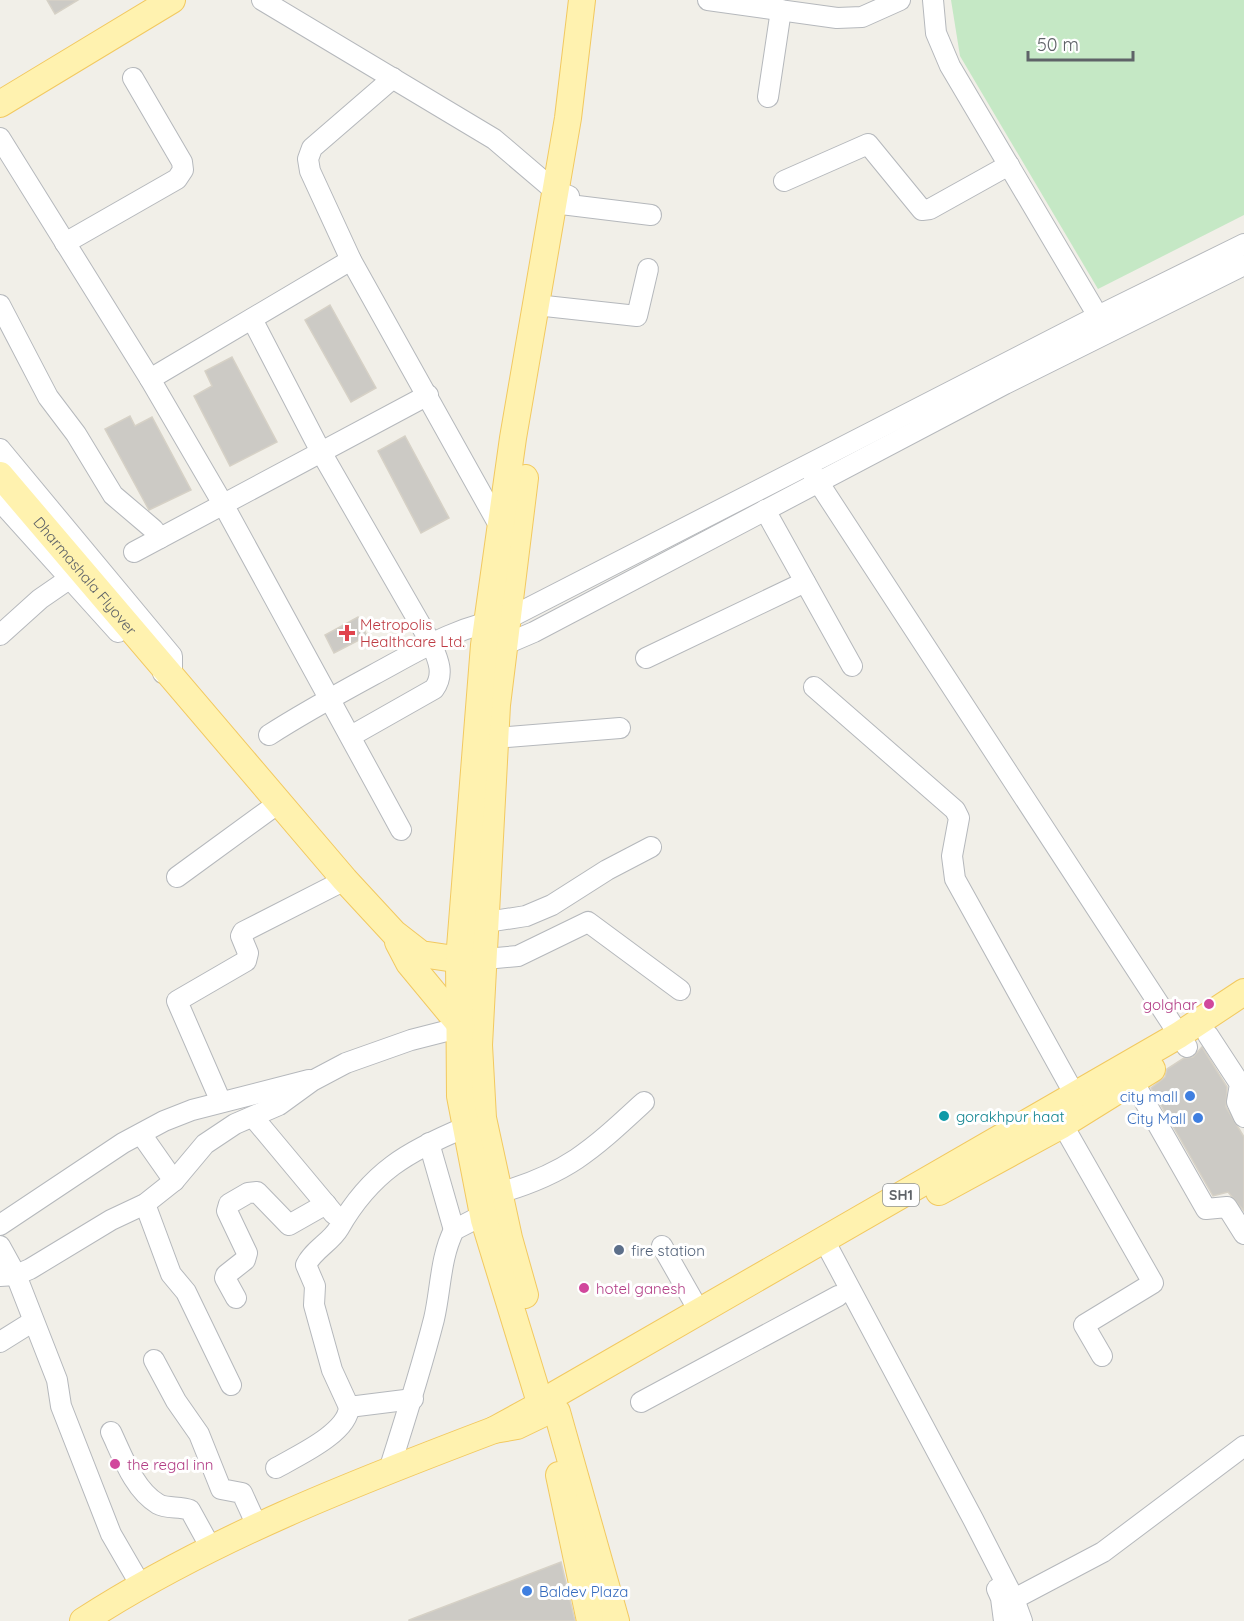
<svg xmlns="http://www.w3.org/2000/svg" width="1244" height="1621" font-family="Quicksand,sans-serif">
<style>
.green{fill:#c5e8c5}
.building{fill:#cccac5;stroke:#d6d1c6;stroke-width:1.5}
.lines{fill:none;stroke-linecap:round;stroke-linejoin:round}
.minor-casing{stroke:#b5b8bc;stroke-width:22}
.major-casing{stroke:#f2c960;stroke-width:28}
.minor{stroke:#fff;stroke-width:20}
.major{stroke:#fff2af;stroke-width:26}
.health-dot{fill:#e0444e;stroke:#fff;stroke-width:2}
.hotel-dot{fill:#d1479c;stroke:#fff;stroke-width:2}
.shop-dot{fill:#3f7fe0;stroke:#fff;stroke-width:2}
.culture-dot{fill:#0f9aa8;stroke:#fff;stroke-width:2}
.service-dot{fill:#5c6f8a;stroke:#fff;stroke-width:2}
.labels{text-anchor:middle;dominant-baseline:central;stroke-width:6;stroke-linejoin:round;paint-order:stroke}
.shield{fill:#fff;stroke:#8f9295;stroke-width:1.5}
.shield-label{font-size:14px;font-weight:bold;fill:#5f6368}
.street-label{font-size:15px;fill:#5f6368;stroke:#fff}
.health-label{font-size:15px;fill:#be3a42;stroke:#fff;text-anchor:start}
.hotel-label{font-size:15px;fill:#b23c85;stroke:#fff;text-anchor:start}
.shop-label{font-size:15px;fill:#366cbe;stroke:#fff;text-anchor:end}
.culture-label{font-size:15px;fill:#0d838f;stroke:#fff;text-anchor:start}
.service-label{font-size:15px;fill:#4e5e75;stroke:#fff;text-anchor:start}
</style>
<rect width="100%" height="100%" fill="#f1efe8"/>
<!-- green -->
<path class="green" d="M951,0H1244V215L1098,289L960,56Z"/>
<!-- building -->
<g class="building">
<path d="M47,0H78L55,14Z"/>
<path d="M330,305L376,388L351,402L305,320Z"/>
<path d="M232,357L277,442L230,466L194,396L212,386L205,371Z"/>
<path d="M130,416L135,426L152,417L191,490L149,510L105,429Z"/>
<path d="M405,436L449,518L421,533L378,451Z"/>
<path d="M358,617L367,636L334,653L325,635Z"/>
<path d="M1202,1047L1227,1087L1226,1107L1244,1137V1211L1228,1192L1213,1196L1151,1088L1165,1077L1167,1069L1184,1058L1193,1057Z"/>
<path d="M561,1562L575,1621H409V1620Z"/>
</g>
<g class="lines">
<defs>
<g id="minor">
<path d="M262,0L494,139L555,191L569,196"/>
<path d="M708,0L837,18L862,17L900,0"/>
<path d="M933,0L936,33L950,66L1098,316"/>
<path d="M393,78L312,148L308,159L310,171L351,260L500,527"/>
<path d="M768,97L781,10"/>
<path d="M0,138L150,379L223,504L401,830"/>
<path d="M784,181L868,144L922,210L930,209L1009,165"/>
<path d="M553,203L651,215"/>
<path d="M65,243L177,179L183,170L182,162L133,78"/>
<path d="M0,305L48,397L76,434L113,495L153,529L160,538"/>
<path d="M536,305L637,316L648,269"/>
<path d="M252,319L321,452L431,643C438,659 445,674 434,689L351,736"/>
<path d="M150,379L351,260"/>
<path d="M0,449L172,656V675L163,673"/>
<path d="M811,471L1187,1047"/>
<path d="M0,501L118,632"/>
<path d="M765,510L852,666"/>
<path d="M134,552L428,395"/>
<path d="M0,635L40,599L69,579"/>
<path d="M492,644L513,641L534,632L1005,384L1244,265"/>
<path d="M646,658L805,582"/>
<path d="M814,687L955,810L959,818L952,856L955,879L1081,1106"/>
<path d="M269,735C303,713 338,694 373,675C416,652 458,625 507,619L1098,316L1244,244"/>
<path d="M495,738L620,728"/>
<path d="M177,877L280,802"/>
<path d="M487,922L526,916L552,905L607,870L651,847"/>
<path d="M485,959L518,956L588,922L680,990"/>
<path d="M1208,1035L1240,1084L1237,1102L1244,1117"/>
<path d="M1133,1081L1206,1209L1227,1207L1244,1234"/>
<path d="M221,1102L177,1001L246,961L248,953L241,936L243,932L345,880"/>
<path d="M1056,1113L1153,1283L1084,1325L1102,1356"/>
<path d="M253,1117L334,1214"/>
<path d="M141,1134L174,1181"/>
<path d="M429,1143L454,1230"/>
<path d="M499,1193C568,1173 592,1150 644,1102"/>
<path d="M145,1204L171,1274L186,1292L231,1385"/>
<path d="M0,1225L123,1143L164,1121L192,1110L309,1080"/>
<path d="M824,1240L973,1519L1014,1599L1022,1621"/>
<path d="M0,1246L16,1275L57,1380L61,1406L111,1534L140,1584"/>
<path d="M662,1246L699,1311"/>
<path d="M0,1276L16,1275L30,1269L111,1220L145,1204L174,1181L205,1144L235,1124L279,1105L312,1081L346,1063L411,1040L458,1028"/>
<path d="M236,1298L225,1278L226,1275L245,1260L247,1253L227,1211L229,1204L248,1193L257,1192L289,1225L326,1204"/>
<path d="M0,1342L32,1322"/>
<path d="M154,1360L176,1401L199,1434L221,1489L242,1493L258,1528"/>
<path d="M413,1399L349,1407L332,1370L314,1305L315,1286L306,1265C313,1250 331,1242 339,1228C371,1172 408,1151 466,1127"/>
<path d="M641,1402L838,1296"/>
<path d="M111,1432C122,1455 134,1490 158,1504C167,1509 180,1506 190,1510L212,1550"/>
<path d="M276,1468C297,1456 348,1433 349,1407"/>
<path d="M389,1470C405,1420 421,1370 434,1319C441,1289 440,1258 454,1230L483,1215"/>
<path d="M997,1589L1001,1598L1004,1621"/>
<path d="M1014,1599L1103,1552L1244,1446"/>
</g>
<g id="major">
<path d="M0,104L172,0"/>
<path id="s1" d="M0,475L345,880L394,933L421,954L475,962"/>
<path d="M525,478L497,705L479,1045L483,1118L509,1238L525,1295"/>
<path d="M398,942L409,963L462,1027"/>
<path d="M939,1192L1062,1125L1152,1069"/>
<path d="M556,1394L1179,1035L1244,992"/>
<path d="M538,1396L484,1220L460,1096L459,960L484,645L513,438L568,118L582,0"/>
<path d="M536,1407L494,1430L517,1426L542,1414"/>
<path d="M557,1412L616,1621"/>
<path d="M559,1475L590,1621"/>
<path d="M83,1621C210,1539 354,1483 494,1430"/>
</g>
</defs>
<!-- minor casing -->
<use href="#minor" class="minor-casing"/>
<!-- major casing -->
<use href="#major" class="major-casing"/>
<!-- minor -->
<use href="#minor" class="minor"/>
<!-- major -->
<use href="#major" class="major"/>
</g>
<!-- markers -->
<path class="health-dot" d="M344 624h6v6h6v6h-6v6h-6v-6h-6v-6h6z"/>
<g class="hotel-dot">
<circle cx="1209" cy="1004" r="6"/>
<circle cx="584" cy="1288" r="6"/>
<circle cx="115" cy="1464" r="6"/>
</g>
<g class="shop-dot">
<circle cx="1190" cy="1096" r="6"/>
<circle cx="1198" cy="1118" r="6"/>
<circle cx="527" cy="1591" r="6"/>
</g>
<circle class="culture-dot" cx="944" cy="1116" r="6"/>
<circle class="service-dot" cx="619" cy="1250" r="6"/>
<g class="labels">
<!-- shield labels -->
<rect class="shield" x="883" y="1184" width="36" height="22" rx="4.5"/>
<g class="shield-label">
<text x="901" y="1195">SH1</text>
</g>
<!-- street labels -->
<g class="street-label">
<text stroke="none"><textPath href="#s1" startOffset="132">Dharmashala Flyover</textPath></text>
</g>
<!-- health labels -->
<g class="health-label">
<text x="360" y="624">Metropolis<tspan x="360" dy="17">Healthcare Ltd.</tspan></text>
</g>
<!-- hotel labels -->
<g class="hotel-label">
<text x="1197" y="1004" text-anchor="end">golghar</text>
<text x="596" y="1288">hotel ganesh</text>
<text x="127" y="1464">the regal inn</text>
</g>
<!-- shop labels -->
<g class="shop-label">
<text x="1178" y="1096">city mall</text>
<text x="1186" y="1118">City Mall</text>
<text x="539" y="1591" text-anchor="start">Baldev Plaza</text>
</g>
<!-- culture labels -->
<g class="culture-label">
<text x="956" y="1116">gorakhpur haat</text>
</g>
<!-- service labels -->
<g class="service-label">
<text x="631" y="1250">fire station</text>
</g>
</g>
<!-- scale -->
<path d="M1028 51v9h105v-9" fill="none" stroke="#5f6368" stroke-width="3"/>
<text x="1037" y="51" font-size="18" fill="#5f6368" stroke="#ffffff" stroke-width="4.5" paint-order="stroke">50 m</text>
</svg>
